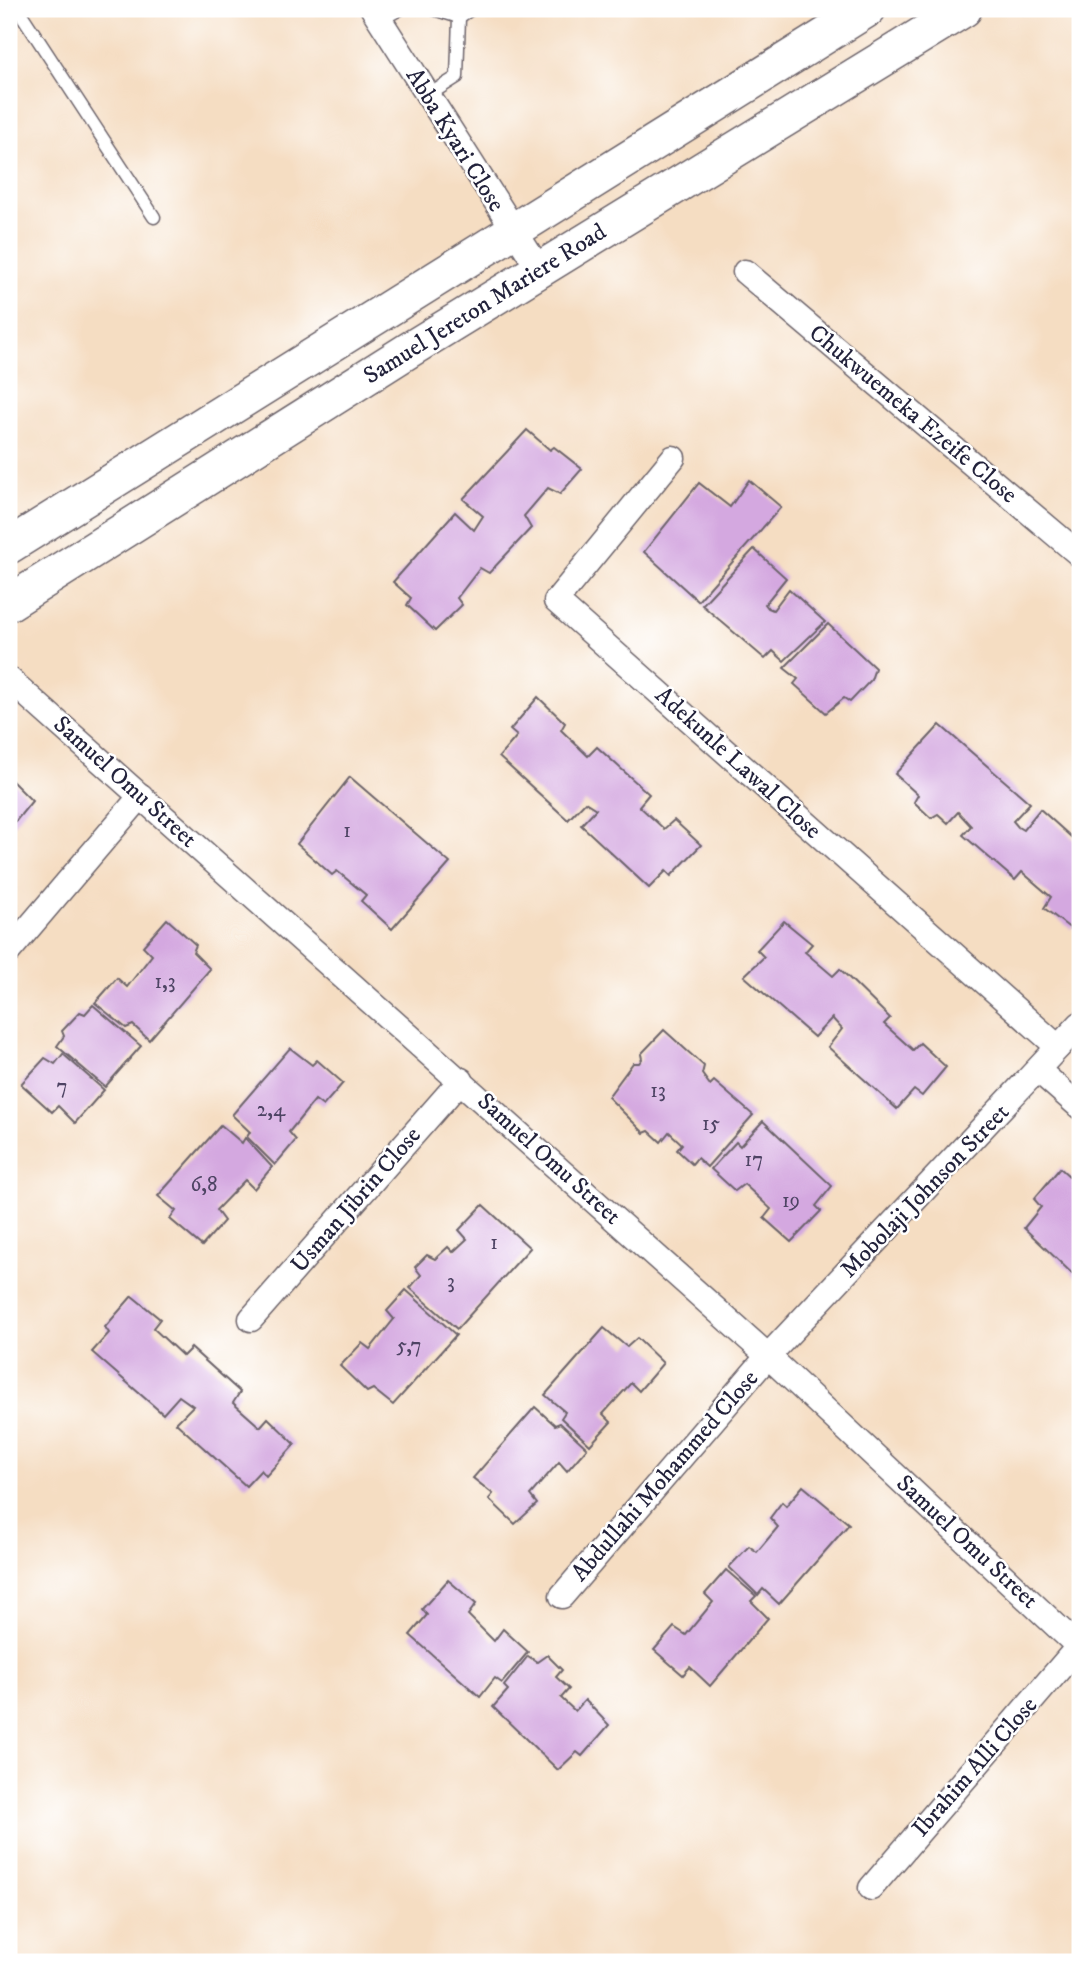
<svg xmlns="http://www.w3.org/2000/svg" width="1089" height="1971" font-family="'IM FELL DW Pica',serif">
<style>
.building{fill:#d4a8e0}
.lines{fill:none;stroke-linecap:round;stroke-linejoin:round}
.lane-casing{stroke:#6c636a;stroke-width:15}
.street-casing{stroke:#6c636a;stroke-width:27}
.secondary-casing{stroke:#6c636a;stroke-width:38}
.lane{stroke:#fff;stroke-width:12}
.street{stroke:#fff;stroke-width:24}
.secondary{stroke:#fff;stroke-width:35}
.labels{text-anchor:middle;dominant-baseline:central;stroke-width:5;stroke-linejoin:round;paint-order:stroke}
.number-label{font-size:21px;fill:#4e4464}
.street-label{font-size:24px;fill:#22223b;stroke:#fff}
</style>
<rect width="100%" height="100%" fill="#fff"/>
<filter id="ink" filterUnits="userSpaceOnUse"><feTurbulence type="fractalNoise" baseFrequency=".0143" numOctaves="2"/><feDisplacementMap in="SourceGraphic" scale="14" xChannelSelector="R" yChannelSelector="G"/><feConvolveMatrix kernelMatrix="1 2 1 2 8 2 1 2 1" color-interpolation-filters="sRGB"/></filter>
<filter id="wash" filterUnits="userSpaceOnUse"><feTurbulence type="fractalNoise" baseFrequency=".00686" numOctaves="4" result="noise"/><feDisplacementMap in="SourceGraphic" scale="28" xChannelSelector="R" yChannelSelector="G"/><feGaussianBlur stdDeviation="1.57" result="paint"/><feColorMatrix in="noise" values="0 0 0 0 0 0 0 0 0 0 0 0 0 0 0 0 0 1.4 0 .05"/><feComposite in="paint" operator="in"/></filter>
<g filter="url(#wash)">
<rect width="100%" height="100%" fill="#f5ddc2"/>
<g id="blocks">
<!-- building -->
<g class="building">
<path d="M527,430L550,450L554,447L582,469L560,494L548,488L524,516L531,528L489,573L480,568L457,598L462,605L435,631L407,605L411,598L393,582L455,512L474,530L483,516L463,499Z"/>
<path d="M749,480L781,507L698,601L644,552L699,483L730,507Z"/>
<path d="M754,549L786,578L765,604L768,608L773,610L789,589L825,622L784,661L773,651L765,659L702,605Z"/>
<path d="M828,624L875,668L871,680L850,702L844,698L826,713L794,684L798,679L784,668Z"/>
<path d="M538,697L565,723L561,730L588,756L597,747L649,794L639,806L664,829L674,820L701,845L671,876L666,871L649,888L581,825L596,809L585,802L568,820L499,757L517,736L510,730Z"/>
<path d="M940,725L1030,803L1013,821L1018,827L1023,830L1040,809L1080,845V921L1071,929L1044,908L1051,897L1022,872L1015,880L963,835L971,826L958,812L948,823L938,814L931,818L914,802L918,795L895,774Z"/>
<path d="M350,777L450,863L392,929L361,901L366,895L337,871L332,875L297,844Z"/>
<path d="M9,778L32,801L11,827L9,825Z"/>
<path d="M167,919L196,945L193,952L210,969L149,1040L133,1025L126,1028L95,1003L117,978L127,987L152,955L143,946Z"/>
<path d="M784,921L812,944L805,952L833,976L840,969L890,1018L884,1024L913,1050L920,1043L946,1067L922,1096L914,1090L897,1109L828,1047L842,1029L832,1018L814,1037L744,976L764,957L757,950Z"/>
<path d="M93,1005L141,1046L105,1087L57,1046L64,1036L62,1031L80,1012L85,1014Z"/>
<path d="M664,1030L704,1066L702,1074L710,1085L714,1081L753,1115L707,1167L697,1158L692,1164L677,1150L682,1144L669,1132L661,1142L649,1131L644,1133L608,1097L633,1063H639L642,1059L641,1054Z"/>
<path d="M290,1048L312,1065L317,1060L343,1083L323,1106L315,1100L289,1132L296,1140L275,1165L247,1137L250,1132L232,1115Z"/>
<path d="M63,1054L104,1090L75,1123L58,1106L52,1112L21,1084L45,1058L55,1064Z"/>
<path d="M763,1121L832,1186L816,1206L821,1211L791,1242L764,1218L771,1209L744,1184L735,1191L711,1169L736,1142L740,1146Z"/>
<path d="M221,1125L242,1143L245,1138L272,1167L254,1189L245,1180L216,1210L224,1221L202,1246L170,1219L176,1211L158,1196Z"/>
<path d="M1060,1168L1080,1186V1281L1024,1228L1041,1207L1034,1199Z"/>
<path d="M483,1205L530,1248L457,1329L410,1288L421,1275L415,1267L427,1255L435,1259L448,1247L453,1252L467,1239L459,1230Z"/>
<path d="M406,1290L456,1335L393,1405L373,1389L367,1392L340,1366L362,1343L370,1349L394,1319L387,1311Z"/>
<path d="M132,1296L160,1319L153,1328L183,1356L191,1348L240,1392L233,1403L260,1427L268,1418L295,1444L266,1476L261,1470L246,1486L176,1423L193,1406L179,1396L163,1414L92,1352L109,1333L105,1327Z"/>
<path d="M604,1328L627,1347L637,1338L663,1363L639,1391L631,1383L603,1414L611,1422L590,1445L561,1418L565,1412L545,1395Z"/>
<path d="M535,1407L555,1425L560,1423L587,1448L567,1471L559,1462L530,1495L537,1504L515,1524L489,1499L493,1494L473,1478Z"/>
<path d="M803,1486L849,1524L779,1604L763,1589L758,1595L729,1567L749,1546L757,1552L778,1527L770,1518L782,1502L786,1506Z"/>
<path d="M726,1570L756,1596L751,1601L768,1618L710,1686L690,1667L683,1675L654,1650L674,1627L686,1635L713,1602L705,1594Z"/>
<path d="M448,1580L476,1604L468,1615L494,1641L503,1629L528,1652L502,1683L495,1678L480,1697L410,1635L427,1615L422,1609Z"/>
<path d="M547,1655L562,1670L556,1677L569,1689L561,1698L575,1711L585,1700L609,1725L582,1756L577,1752L558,1770L493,1707L508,1690L504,1686L528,1656L537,1662Z"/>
</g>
</g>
</g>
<g filter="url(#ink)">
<use href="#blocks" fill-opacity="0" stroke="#6c636a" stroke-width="2"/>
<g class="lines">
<defs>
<g id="lane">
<path d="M18,9L154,217"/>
<path d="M459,17L471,9"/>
<path d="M380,20L400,9"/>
<path d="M427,96L457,77L459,17L434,9"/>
</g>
<g id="street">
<path d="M373,9L539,269"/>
<path d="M745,272L1080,555"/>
<path d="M673,458L556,601L1058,1047"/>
<path d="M9,679L768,1356L1080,1648"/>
<path d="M9,951L141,796"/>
<path d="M1039,1071L1080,1107"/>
<path d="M251,1319L461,1080"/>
<path d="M562,1596L768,1356L1080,1024"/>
<path d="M871,1888L1078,1647"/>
</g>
<g id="secondary">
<path d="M9,546L868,9"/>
<path d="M9,603L409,350L964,9"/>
</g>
</defs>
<!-- lane casing -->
<use href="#lane" class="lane-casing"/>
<!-- street casing -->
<use href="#street" class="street-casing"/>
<!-- secondary casing -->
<use href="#secondary" class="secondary-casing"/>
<!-- lane -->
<use href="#lane" class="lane"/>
<!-- street -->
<use href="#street" class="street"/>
<!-- secondary -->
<use href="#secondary" class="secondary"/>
</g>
</g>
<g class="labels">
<!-- number labels -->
<g class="number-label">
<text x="347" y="831">1</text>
<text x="165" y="982">1,3</text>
<text x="62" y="1087">7</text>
<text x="658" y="1091">13</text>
<text x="271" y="1110">2,4</text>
<text x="711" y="1124">15</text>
<text x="754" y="1160">17</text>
<text x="204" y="1185">6,8</text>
<text x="791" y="1201">19</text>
<text x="494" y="1243">1</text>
<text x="451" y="1282">3</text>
<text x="409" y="1346">5,7</text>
</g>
<!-- street labels -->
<g class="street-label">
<text transform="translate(455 140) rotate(58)">Abba Kyari Close</text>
<text transform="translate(485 304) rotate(-32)">Samuel Jereton Mariere Road</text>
<text transform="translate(913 414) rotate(40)">Chukwuemeka Ezeife Close</text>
<text transform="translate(738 763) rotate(42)">Adekunle Lawal Close</text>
<text transform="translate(125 782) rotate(42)">Samuel Omu Street</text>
<text transform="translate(549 1159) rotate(42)">Samuel Omu Street</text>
<text transform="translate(925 1191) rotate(-46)">Mobolaji Johnson Street</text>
<text transform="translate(356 1200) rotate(-49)">Usman Jibrin Close</text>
<text transform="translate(665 1476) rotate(-49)">Abdullahi Mohammed Close</text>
<text transform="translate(967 1542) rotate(43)">Samuel Omu Street</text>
<text transform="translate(975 1767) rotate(-49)">Ibrahim Alli Close</text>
</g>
</g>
<!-- margin -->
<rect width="1089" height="1971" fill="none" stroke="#fff" stroke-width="35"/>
</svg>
